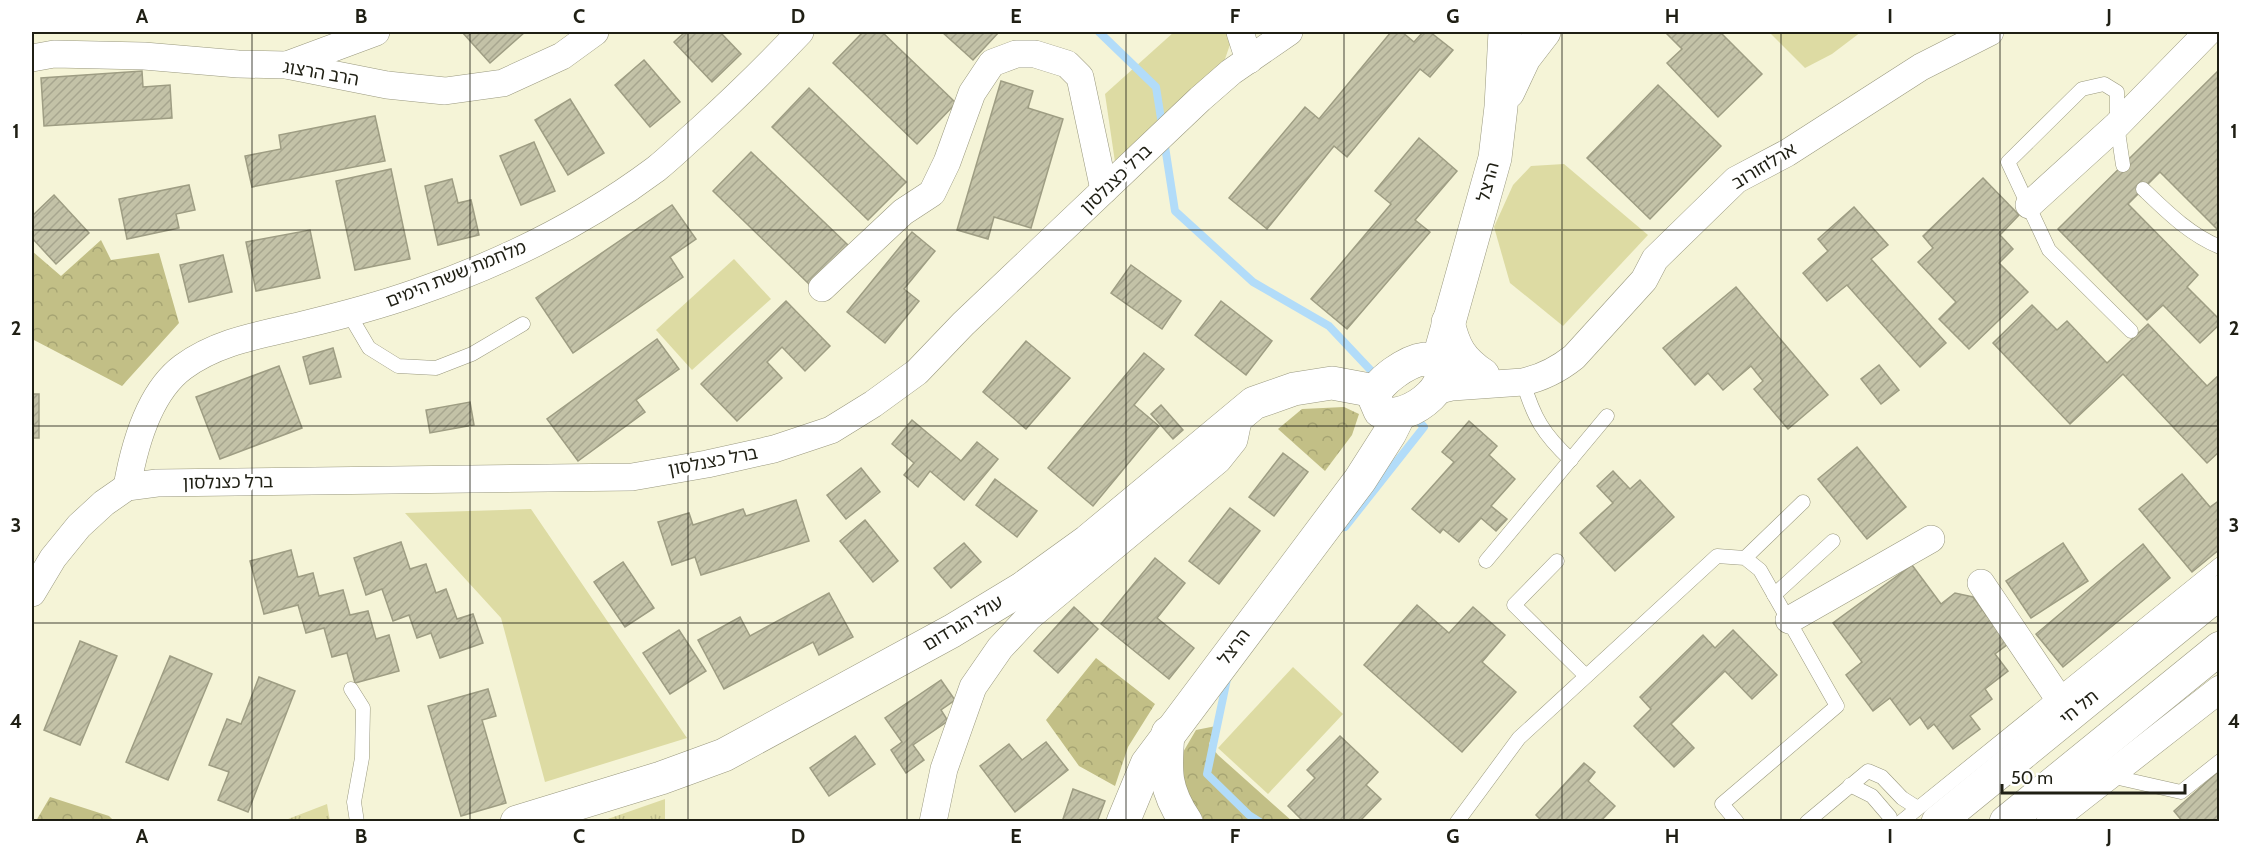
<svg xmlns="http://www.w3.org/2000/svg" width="2251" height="853" font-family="Cabin,'Noto Sans Hebrew',sans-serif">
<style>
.grass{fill:url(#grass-tufts)}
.forest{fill:url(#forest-crowns)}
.park{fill:#dddba3}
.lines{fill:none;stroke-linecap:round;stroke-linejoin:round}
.stream{stroke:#b2dcf9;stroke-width:8}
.building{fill:url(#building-hatch);stroke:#9e9d83;stroke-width:1.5}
.lane-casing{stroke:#99987e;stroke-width:15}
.street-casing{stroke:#99987e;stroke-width:28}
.secondary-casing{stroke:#99987e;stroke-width:34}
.highway-casing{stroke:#99987e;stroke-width:34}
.lane{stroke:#fff;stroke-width:14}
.street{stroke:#fff;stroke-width:27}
.secondary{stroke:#fff;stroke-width:33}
.highway{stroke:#fff;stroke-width:33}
.grid{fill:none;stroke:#1f1f14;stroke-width:1.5;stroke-opacity:0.55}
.labels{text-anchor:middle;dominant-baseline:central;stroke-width:6;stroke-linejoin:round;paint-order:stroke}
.street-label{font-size:18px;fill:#1f1f14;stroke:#fff}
.neatline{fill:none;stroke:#1f1f14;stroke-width:2}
.grid-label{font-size:20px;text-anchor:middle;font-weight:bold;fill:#1f1f14}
</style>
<defs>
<pattern id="grass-tufts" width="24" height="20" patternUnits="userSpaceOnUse" patternTransform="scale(1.5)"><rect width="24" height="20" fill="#dddba3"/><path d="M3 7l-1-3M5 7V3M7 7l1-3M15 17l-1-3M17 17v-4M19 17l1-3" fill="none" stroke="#bdbc8b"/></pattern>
<pattern id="forest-crowns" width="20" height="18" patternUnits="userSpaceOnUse" patternTransform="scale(1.5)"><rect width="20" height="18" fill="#c2bf86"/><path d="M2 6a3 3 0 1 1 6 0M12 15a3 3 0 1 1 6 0" fill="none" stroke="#a6a473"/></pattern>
<pattern id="building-hatch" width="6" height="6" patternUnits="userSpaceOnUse" patternTransform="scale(1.5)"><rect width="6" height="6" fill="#c3c2a7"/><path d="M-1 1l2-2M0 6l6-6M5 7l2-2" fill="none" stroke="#a7a68f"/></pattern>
</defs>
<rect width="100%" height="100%" fill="#f5f4d7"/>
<!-- grass -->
<g class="grass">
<path d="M665,799V821H602Z"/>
<path d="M327,804L330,821H283Z"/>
</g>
<!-- forest -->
<g class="forest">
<path d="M101,240L111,260L159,253L179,323L122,386L32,339V251L61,276Z"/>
<path d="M1344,407L1359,414L1352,435L1325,471L1278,429L1302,409Z"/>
<path d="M1096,658L1155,704L1128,747L1115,786L1079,766L1046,720Z"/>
<path d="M1216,726L1209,744L1218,755L1292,821L1204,820L1181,786L1179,759L1196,730Z"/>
<path d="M50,797L109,816L114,821H36Z"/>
</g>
<!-- park -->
<g class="park">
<path d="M1174,32L1234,33L1225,59L1115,162L1105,94Z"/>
<path d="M1769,32H1861L1832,54L1805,68Z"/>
<path d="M1564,164L1648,235L1563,326L1510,283L1494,227L1513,185L1531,166Z"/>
<path d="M734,259L771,299L692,370L656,330Z"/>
<path d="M531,509L687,738L545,782L501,618L405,513Z"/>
<path d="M1293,667L1343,714L1268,794L1218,748Z"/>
</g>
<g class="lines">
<!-- stream -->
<g class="stream">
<path d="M1099,32L1156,87L1162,125"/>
<path d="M1164,140L1175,211L1253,282L1329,326L1378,378"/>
<path d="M1345,527L1424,427L1415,417"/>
<path d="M1227,679L1207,774L1249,815L1260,822"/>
</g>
</g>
<!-- building -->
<g class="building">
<path d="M462,32H525L490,63Z"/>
<path d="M685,32H720L741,54L712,82L674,42Z"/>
<path d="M863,32H882L956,103L917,144L833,63Z"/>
<path d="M942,32H999L973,60Z"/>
<path d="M1391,32H1402L1414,42L1423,32H1430L1453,50L1430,77L1420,69L1347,157L1334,146L1267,229L1229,198L1305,107L1319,119Z"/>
<path d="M1665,32H1720L1762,74L1718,117L1667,63L1682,49Z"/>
<path d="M644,60L680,102L650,127L615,85Z"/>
<path d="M2220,69V232L2160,172L2128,204L2198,275L2187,287L2220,320V324L2200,343L2163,305L2147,320L2058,229Z"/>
<path d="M142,71L143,87L170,85L172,118L44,126L41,78Z"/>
<path d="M1001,81L1033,91L1028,108L1063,119L1031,228L994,217L988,239L957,230Z"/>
<path d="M1658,85L1721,146L1650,219L1587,158Z"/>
<path d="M809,88L906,182L868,220L772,127Z"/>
<path d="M570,99L604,153L568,175L535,120Z"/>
<path d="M375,116L385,161L252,187L245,156L281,149L279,135Z"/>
<path d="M1419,138L1457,171L1415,220L1430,232L1347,329L1311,299L1391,204L1375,191Z"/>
<path d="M534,142L555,191L521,205L500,156Z"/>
<path d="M751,152L848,245L810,285L713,191Z"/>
<path d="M391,169L410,259L355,270L336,181Z"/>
<path d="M1983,178L2019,215L2000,235L2013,249L1999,263L2028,292L1969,349L1939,319L1956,302L1918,262L1933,248L1923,236Z"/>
<path d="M452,179L458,203L471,200L479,235L438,245L425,186Z"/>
<path d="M189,185L195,210L176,214L179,228L127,239L119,199Z"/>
<path d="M54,195L89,233L56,264L32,238V216Z"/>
<path d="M672,205L696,239L670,257L683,277L573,353L536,298Z"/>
<path d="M1854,207L1888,245L1871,259L1946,343L1920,367L1847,285L1827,301L1803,273L1828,251L1818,239Z"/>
<path d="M310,230L320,278L256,291L246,242Z"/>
<path d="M912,232L935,251L904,289L919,301L885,343L847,312Z"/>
<path d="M223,255L232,292L189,302L180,265Z"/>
<path d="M1131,265L1181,301L1162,329L1111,293Z"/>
<path d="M1736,287L1828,395L1788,429L1754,389L1763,381L1751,366L1723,390L1708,373L1695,385L1663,348Z"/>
<path d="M786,301L830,346L805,371L782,347L767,362L782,378L737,421L701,384Z"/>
<path d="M1221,301L1272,341L1246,375L1195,335Z"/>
<path d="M2032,305L2057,330L2067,321L2107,363L2148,324L2207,386L2219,375L2220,451L2207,463L2123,374L2070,424L1993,343Z"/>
<path d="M657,339L679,369L636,400L645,412L578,461L547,419Z"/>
<path d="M1026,341L1070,378L1026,429L983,392Z"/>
<path d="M333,348L341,377L310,384L303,357Z"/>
<path d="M1144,353L1164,369L1134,405L1159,426L1093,506L1048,468Z"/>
<path d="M1879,365L1899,390L1881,404L1861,379Z"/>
<path d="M279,366L302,428L220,459L196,397Z"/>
<rect x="32" y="394" width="7" height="44"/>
<path d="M470,402L474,425L430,433L426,410Z"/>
<path d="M1161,405L1183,430L1173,439L1151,414Z"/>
<path d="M912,420L961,461L977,442L998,459L964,500L930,471L918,487L904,475L914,463L892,444Z"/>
<path d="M1469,421L1497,446L1489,455L1515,479L1491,506L1507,519L1496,531L1481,518L1459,542L1443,529L1440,533L1412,509L1454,462L1442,452Z"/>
<path d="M1857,447L1906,507L1867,539L1818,479Z"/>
<path d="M1283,453L1308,472L1274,516L1249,497Z"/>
<path d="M861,468L880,492L846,519L827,495Z"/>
<path d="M1613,471L1630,489L1640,480L1674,517L1615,571L1580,533L1613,503L1597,486Z"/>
<path d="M2182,474L2210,507L2220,500V549L2192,572L2139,509Z"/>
<path d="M995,479L1037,511L1017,537L976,505Z"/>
<path d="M796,500L809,541L701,575L695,557L672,565L658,522L689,513L693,525L743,509L746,516Z"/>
<path d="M1230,508L1260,531L1219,584L1189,561Z"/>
<path d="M865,520L898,561L873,582L840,541Z"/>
<path d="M401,542L410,569L426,564L436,593L446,589L457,619L473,614L483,643L440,658L431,633L417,638L409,615L393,621L382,589L366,595L354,558Z"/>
<path d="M964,543L981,562L951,588L934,568Z"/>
<path d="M2063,543L2088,581L2031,618L2006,581Z"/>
<path d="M2143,544L2170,578L2063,667L2036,634Z"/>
<path d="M291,550L298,577L313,573L319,596L343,590L350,615L368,611L376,639L389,635L399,671L355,683L347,653L332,657L324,628L306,633L298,605L264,614L250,561Z"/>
<path d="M1155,558L1185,583L1157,618L1194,648L1169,679L1101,624Z"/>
<path d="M623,562L654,608L625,627L594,582Z"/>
<path d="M1912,565L1941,604L1955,593L1973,597L2008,644L1995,654L2008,671L1985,689L1992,699L1970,716L1980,729L1953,749L1934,724L1928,729L1920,717L1910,725L1890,698L1873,711L1846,675L1862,662L1833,623Z"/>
<path d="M829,593L853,637L819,655L813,642L724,689L698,640L740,617L750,636Z"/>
<path d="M1417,605L1449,633L1473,607L1505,635L1482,662L1516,692L1462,752L1364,665Z"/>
<path d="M1074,607L1098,629L1058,673L1034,651Z"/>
<path d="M679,630L706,671L670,694L643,653Z"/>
<path d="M1733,630L1777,675L1752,699L1725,671L1671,724L1694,748L1674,767L1634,726L1651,709L1640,697L1703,635L1715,648Z"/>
<path d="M80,641L117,656L80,745L44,730Z"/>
<path d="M170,656L212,674L168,780L126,762Z"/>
<path d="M259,677L295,691L248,812L218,800L229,772L209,765L227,719L241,724Z"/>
<path d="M941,680L955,700L941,710L948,721L913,745L924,760L906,773L891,750L902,742L885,718Z"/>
<path d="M488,689L496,716L482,720L506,803L461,816L428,706Z"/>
<path d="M855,736L875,764L829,796L810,768Z"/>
<path d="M1340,736L1378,772L1366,785L1381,799L1359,822H1304L1288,806L1315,778L1307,770Z"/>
<path d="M1046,742L1068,770L1015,812L980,766L1009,744L1022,760Z"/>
<path d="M1584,763L1595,772L1588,781L1615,806L1600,822H1543L1536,815Z"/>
<path d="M2220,770V822H2183L2174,811Z"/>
<path d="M1073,789L1105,801L1097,822H1062Z"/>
</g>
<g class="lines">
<defs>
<g id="lane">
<path d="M2123,165L2117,125V92L2104,84L2082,89L2008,162L2049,250L2131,331"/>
<path d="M2143,189C2166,211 2190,235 2220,247"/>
<path d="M349,314L369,348L398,366L436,368L472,354L523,324"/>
<path d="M1523,382C1534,418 1543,434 1571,460"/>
<path d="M1745,558L1803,502"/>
<path d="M1486,561L1607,416"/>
<path d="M1557,561L1514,605L1586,676"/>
<path d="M1774,595L1833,541"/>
<path d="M351,689L363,708L362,758L354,802L357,822"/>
<path d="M2110,776L2181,792L2220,761"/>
<path d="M1850,785L1872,796L1890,817L1889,822"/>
<path d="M1457,822L1519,738L1717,556L1745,558L1760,570L1837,706L1722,804L1737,822"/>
<path d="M1807,822L1868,771L1882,777L1902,798L1916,807"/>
<path d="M1901,822L2220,564"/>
</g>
<g id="street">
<path d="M1240,32L1249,60"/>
<path d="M32,58L54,54L144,56L238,64L286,65L387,85L445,91L503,83L562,56L595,32"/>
<path d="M287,65L376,32"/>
<path d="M2029,205L2117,125L2208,32"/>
<path d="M822,288L903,212L932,193L947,162L972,93L992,63L1016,54H1035L1067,64L1080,77L1104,190"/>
<path d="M1436,391L1452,387L1523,382C1541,378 1559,369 1574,357L1644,280L1655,259L1736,180L1787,153L1921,67L1990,32"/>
<path d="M127,487C134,447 148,393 183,367C218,341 261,335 302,325C340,316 378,306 415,293C500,264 584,223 656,169C671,157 685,143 700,130C735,98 768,66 800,32"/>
<path d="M1981,583L2057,696"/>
<path d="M32,593L53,558L79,526L104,503L127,487L157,483L632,477L707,464L774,449L831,430L873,404L917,372L963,324L1200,99L1231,72L1289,32"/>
<path d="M1789,620L1931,539"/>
<path d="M933,822L944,769L973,687L1000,648L1029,617L1218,460L1234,440L1239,416"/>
<path d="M2050,822L2220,689"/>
</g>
<g id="secondary">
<path d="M1508,92L1524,58L1544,32"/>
<path d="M1448,322C1454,348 1461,360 1483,375"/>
<path d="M1424,359C1473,371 1406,428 1380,411L1374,397C1377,381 1408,361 1424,359Z"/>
<path d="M1437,365L1495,158L1501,107L1505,32"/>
<path d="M1168,733C1165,772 1164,789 1186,822"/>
<path d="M517,822L661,778L724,755L952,631L1023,588L1088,541L1254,403L1294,389L1332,383L1375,391"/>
<path d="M1123,822L1147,764L1360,480L1390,433L1399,415"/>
</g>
<g id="highway">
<path d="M1938,822L2220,592"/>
<path d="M2006,822L2220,648"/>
</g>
</defs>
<!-- lane casing -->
<use href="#lane" class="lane-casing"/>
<!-- street casing -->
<use href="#street" class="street-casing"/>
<!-- secondary casing -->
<use href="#secondary" class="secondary-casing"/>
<!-- highway casing -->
<use href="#highway" class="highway-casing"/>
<!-- lane -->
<use href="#lane" class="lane"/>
<!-- street -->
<use href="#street" class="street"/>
<!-- secondary -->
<use href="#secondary" class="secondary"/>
<!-- highway -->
<use href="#highway" class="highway"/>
</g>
<!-- grid -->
<path class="grid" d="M252,32V822M470,32V822M688,32V822M907,32V822M1126,32V822M1344,32V822M1562,32V822M1781,32V822M2000,32V822M32,230H2220M32,426H2220M32,623H2220"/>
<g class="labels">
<!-- street labels -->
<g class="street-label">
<text transform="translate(321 73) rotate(10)">הרב הרצוג</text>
<text transform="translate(1764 166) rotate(-31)">ארלוזורוב</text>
<text transform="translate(1116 179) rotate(-44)">ברל כצנלסון</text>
<text transform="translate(1488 182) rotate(-75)">הרצל</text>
<text transform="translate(456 274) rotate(-22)">מלחמת ששת הימים</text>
<text transform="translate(713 461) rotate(-11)">ברל כצנלסון</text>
<text transform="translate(228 482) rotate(-1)">ברל כצנלסון</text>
<text transform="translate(963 623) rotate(-31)">עולי הגרדום</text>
<text transform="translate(1234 647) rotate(-53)">הרצל</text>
<text transform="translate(2079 707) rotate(-39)">תל חי</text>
</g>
</g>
<!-- border -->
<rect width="2251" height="853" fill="none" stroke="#ffffff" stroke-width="66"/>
<!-- scale -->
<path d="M2002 784v9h183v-9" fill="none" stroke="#1f1f14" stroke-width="3"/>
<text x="2011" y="784" font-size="18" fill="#1f1f14" stroke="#ffffff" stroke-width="4.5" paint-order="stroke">50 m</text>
<rect x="33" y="33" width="2185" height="787" class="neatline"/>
<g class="grid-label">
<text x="142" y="23">A</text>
<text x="361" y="23">B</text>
<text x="579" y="23">C</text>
<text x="798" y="23">D</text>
<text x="1016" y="23">E</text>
<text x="1235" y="23">F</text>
<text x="1453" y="23">G</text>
<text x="1672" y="23">H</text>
<text x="1890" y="23">I</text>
<text x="2109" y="23">J</text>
<text x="16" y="138">1</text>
<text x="2234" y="138">1</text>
<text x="16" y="335">2</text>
<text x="2234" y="335">2</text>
<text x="16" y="532">3</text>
<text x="2234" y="532">3</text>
<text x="16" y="728">4</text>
<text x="2234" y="728">4</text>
<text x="142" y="843">A</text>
<text x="361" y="843">B</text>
<text x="579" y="843">C</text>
<text x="798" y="843">D</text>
<text x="1016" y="843">E</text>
<text x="1235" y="843">F</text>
<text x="1453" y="843">G</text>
<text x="1672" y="843">H</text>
<text x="1890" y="843">I</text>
<text x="2109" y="843">J</text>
</g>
</svg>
